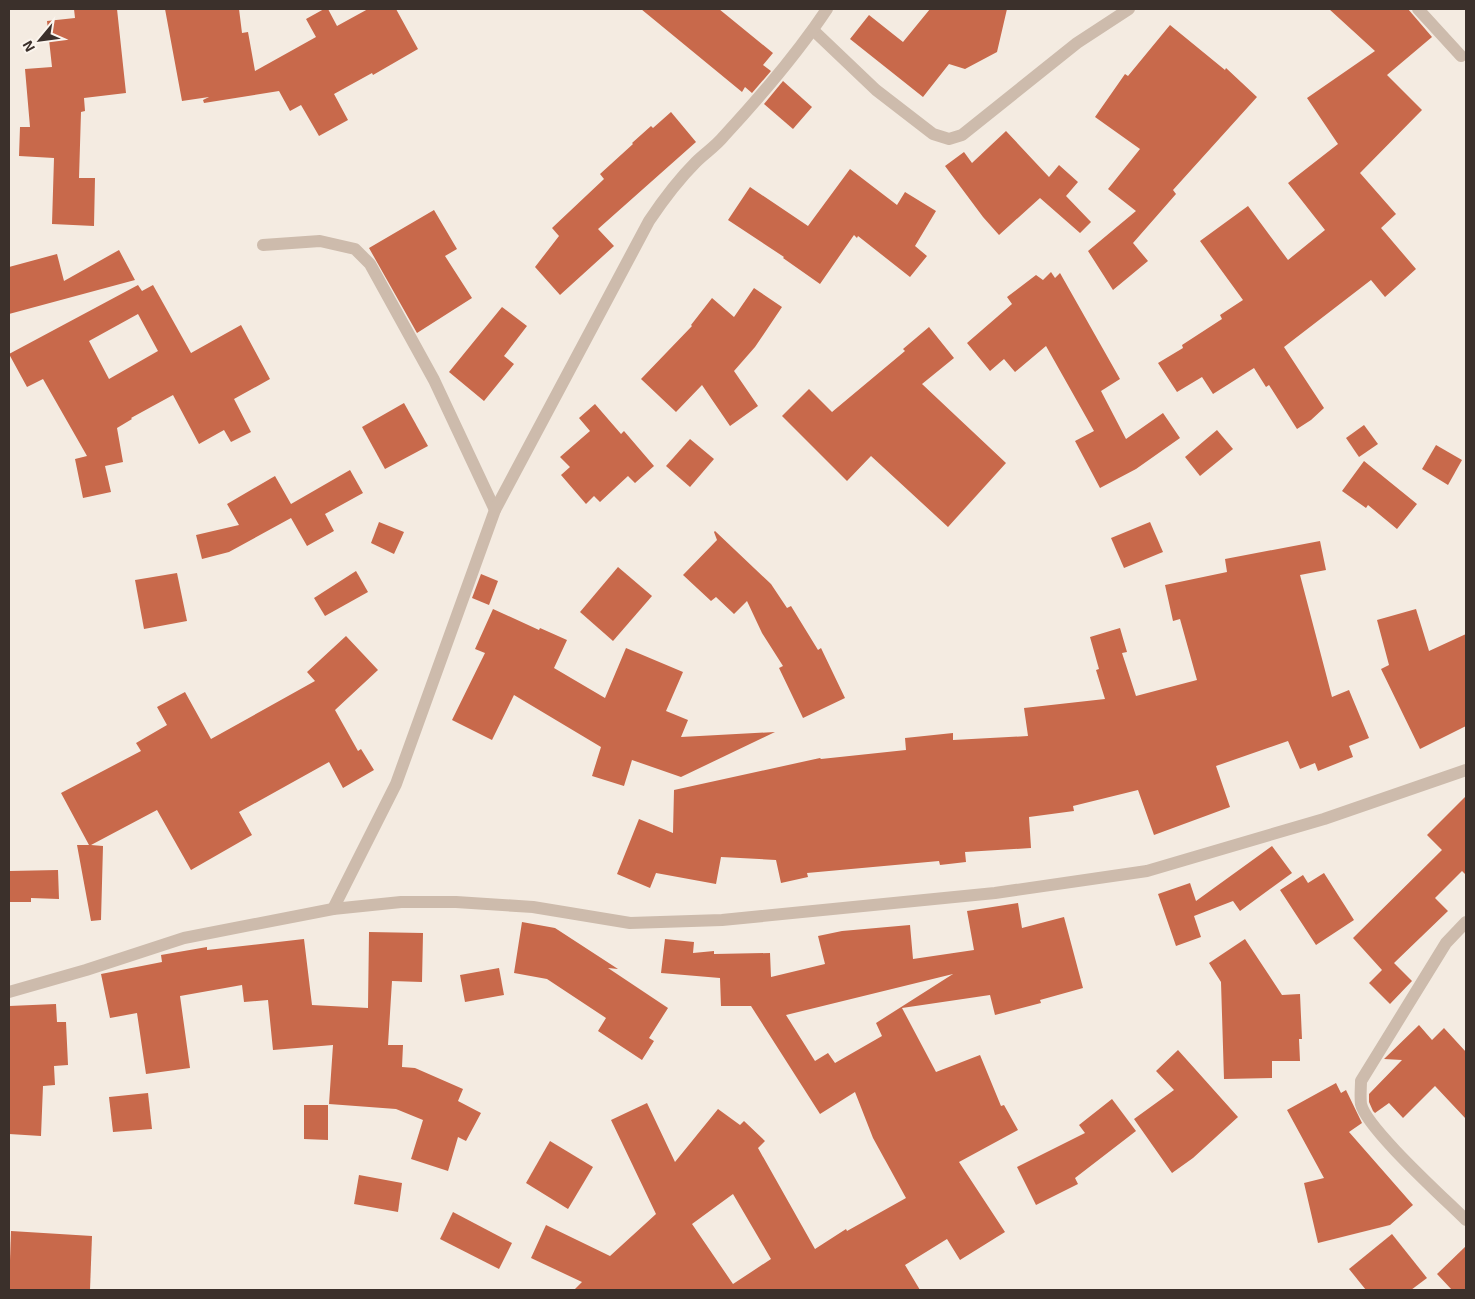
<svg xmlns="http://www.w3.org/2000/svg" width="1475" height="1299" font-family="'Exo 2',sans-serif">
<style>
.building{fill:#c8694b;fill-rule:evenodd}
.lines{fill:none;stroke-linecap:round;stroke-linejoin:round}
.minor{stroke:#cdbbac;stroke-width:12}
</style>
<rect width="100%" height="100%" fill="#f4ebe1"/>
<!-- building -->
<g class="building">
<path d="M74,9H117L126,93L84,98L85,111L81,112L79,178H95L94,226L52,224L54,158L19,156L20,127H30L25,69L52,67L47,21L75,18Z"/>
<path d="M165,9H239L242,33L248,32L255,71L316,37L306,19L324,9H328L337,26L368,9H396L418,49L373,75L372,73L334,94L348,120L319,136L301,105L290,111L279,91L204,103L203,100L209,97L182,101Z"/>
<path d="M641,9H719L773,53L763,65L771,71L752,93L745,87L742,92Z"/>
<path d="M930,9H1007L997,52L965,69L949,64L923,97L850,39L869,15L903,42Z"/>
<path d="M1329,9H1408L1432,37L1387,75L1422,110L1360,173L1396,214L1381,228L1416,269L1385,297L1371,280L1284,347L1324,408L1311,420L1297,429L1269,385L1266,387L1254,368L1213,394L1202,377L1177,392L1158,363L1183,348L1182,345L1222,319L1220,315L1243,300L1200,241L1248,206L1288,260L1325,230L1288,183L1338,144L1307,98L1375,51Z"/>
<path d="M1170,25L1225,70L1226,68L1257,97L1173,190L1176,194L1133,243L1148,261L1113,290L1088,251L1136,211L1108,189L1140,149L1095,117L1125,74L1128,76Z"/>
<path d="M783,81L812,107L793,129L764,104Z"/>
<path d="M671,112L696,142L598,229L614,246L560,295L535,267L559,236L552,228L604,179L600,174L633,144L632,143L651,126L653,128Z"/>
<path d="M1006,131L1049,177L1059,165L1078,182L1066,196L1091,222L1080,233L1040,198L999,235L983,217L945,166L964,152L972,163Z"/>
<path d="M850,169L897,205L905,192L936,211L915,246L927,256L910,277L858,236L857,238L854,235L820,284L783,258L784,257L728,220L750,187L808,226Z"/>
<path d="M434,210L457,249L445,256L472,298L417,333L369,248Z"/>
<path d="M119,250L135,280L9,314V267L57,254L64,281Z"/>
<path d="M1051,272L1055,278L1060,273L1120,379L1101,391L1126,439L1163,413L1180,438L1136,469L1100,488L1075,441L1094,431L1046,346L1015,372L1004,359L990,371L967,343L1012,304L1007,297L1036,275L1043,280Z"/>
<path d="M138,285L142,291L153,285L191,353L241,325L270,379L234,399L251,432L231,442L224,430L199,444L173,395L131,418L132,419L117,428L123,462L105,466L111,492L83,498L75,459L87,456L43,379L27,387L9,354ZM138,314L158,351L109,379L89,341Z"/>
<path d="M754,288L782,307L755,347L734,371L758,406L730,426L702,385L676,412L641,379L692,326L691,325L712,298L734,317Z"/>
<path d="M502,307L527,326L504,356L514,364L484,401L449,372Z"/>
<path d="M929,327L954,358L922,384L1006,463L948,527L871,456L847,481L782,416L809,389L832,412L905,351L903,349Z"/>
<path d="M404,403L428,446L385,469L362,427Z"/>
<path d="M595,404L621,434L624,431L654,466L635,483L628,476L600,502L594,496L586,504L561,475L570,467L560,457L590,431L579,418Z"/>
<path d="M1364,425L1378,444L1359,457L1346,438Z"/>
<path d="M1217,430L1233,449L1200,476L1185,457Z"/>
<path d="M690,439L714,459L690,487L666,466Z"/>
<path d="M1436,445L1462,460L1448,485L1422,469Z"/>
<path d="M1364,461L1417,504L1397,529L1368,505L1366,508L1342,491Z"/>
<path d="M350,470L363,493L325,514L334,531L307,546L291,518L229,552L202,559L196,535L239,525L227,504L275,476L291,504Z"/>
<path d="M379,522L404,532L394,554L371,543Z"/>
<path d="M1150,522L1163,552L1124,568L1111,538Z"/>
<path d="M715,531L771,584L787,608L791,606L818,650L821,648L845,698L803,718L779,668L783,666L762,633L747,601L734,614L716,597L711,601L683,575L717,540L714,532Z"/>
<path d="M1320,541L1326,570L1300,575L1332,697L1349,690L1369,738L1349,746L1353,757L1318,771L1315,763L1300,769L1288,741L1216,766L1230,807L1154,835L1138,790L1073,806L1074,811L1029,817L1031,848L965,852L966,862L940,865L939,861L807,873L808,877L781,883L776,860L721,857L716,884L656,873L650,888L617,874L639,819L673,833L674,790L820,758L821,759L906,750L905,738L953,733V740L1028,736L1024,708L1105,699L1096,670L1099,669L1090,637L1120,628L1127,652L1122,653L1136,696L1197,680L1180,619L1173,621L1165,585L1227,572L1225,559Z"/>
<path d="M618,567L652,596L613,641L580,612Z"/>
<path d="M356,571L368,592L325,616L314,598Z"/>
<path d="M177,573L187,621L144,629L135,580Z"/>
<path d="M481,574L498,581L489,605L472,598Z"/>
<path d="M493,609L539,630L540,628L567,640L554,668L605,698L626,648L683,672L666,711L688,720L681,737L775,732L681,777L632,760L624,786L592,776L601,747L514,695L492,740L452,720L485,653L475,649Z"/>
<path d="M1416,609L1429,651L1466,634V726L1420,749L1381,669L1389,665L1377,620Z"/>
<path d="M346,636L378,670L335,710L358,751L361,749L374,770L343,788L329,762L239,812L252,835L191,870L157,810L91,845L103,846L101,920L91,921L77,845H89L61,793L141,751L136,743L167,725L157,707L185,692L211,739L315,681L307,672Z"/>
<path d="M1466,796V875L1462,871L1435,898L1448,911L1394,963L1412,981L1390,1004L1369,983L1382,970L1353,938L1442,850L1427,835Z"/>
<path d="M1272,846L1292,873L1240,911L1233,901L1194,916L1201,937L1176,946L1158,894L1190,883L1196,901Z"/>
<path d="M58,870L59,899L31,898V902H9V871Z"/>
<path d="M1324,873L1354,920L1316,945L1280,890L1303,875L1308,883Z"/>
<path d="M1018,903L1022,928L1064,917L1083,988L1040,1000L1041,1003L995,1015L990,995L902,1008L936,1072L980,1055L1001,1106L1004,1105L1018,1130L959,1162L1005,1232L960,1260L947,1239L905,1265L920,1290H574L582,1282L531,1258L546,1225L610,1256L656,1214L611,1120L647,1103L675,1162L718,1109L740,1125L744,1121L765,1141L758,1148L815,1249L846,1229L847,1231L906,1198L873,1138L855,1092L820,1114L751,1006H721L720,978L661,973L665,939L694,942L693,953L714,951V954L770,953L771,977L825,964L818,936L842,931L910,925L913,959L974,950L967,911ZM953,974L876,1023L882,1036L835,1063L828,1053L815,1061L786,1015ZM733,1194L771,1259L733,1284L692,1224Z"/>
<path d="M522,922L555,928L618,969L608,968L668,1008L649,1038L654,1041L642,1060L598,1031L606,1018L547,979L514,973Z"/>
<path d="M369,932L423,933L422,982L392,981L388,1045H403L402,1067L415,1068L463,1089L458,1101L481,1113L466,1141L458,1137L448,1171L411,1159L423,1120L396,1109L329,1104L333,1045L273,1050L268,1000L244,1002L242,985L180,996L190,1068L146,1074L137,1013L110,1018L101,974L162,962L161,955L207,947V950L304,939L312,1005L368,1008Z"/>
<path d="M1245,939L1282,995L1300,994L1302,1039H1299L1300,1061H1272V1078L1224,1079L1221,982L1209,963Z"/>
<path d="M499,968L504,995L465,1002L460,975Z"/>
<path d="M56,1004L57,1022H66L68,1065L54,1066L55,1085L43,1086L41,1136L9,1134V1006Z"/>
<path d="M1419,1025L1432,1040L1444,1028L1466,1052V1119L1435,1086L1403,1118L1389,1103L1375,1113L1373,1111L1369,1102V1094L1402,1060L1384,1059Z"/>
<path d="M1178,1050L1238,1117L1193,1158L1172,1173L1134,1119L1174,1090L1156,1071Z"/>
<path d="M1336,1083L1341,1093L1346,1090L1362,1123L1349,1132L1413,1205L1390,1225L1318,1243L1304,1183L1324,1178L1287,1110Z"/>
<path d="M148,1093L152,1129L113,1132L109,1097Z"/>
<path d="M1112,1099L1136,1131L1075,1178L1078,1184L1036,1205L1017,1167L1085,1133L1079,1125Z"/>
<path d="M304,1105H328V1140L304,1139Z"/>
<path d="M550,1141L593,1167L568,1209L526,1183Z"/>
<path d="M359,1175L402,1183L398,1212L354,1204Z"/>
<path d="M453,1212L512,1243L499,1269L440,1239Z"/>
<path d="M11,1231L92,1236L90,1290H9Z"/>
<path d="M1392,1234L1427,1278L1411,1290H1366L1349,1269Z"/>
<path d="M1466,1246V1290H1452L1437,1274Z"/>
</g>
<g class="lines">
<!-- minor -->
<g class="minor">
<path d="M1418,9L1461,56"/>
<path d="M813,30L876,90L933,134L949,139L962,135L1077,43L1129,9"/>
<path d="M263,245L320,241L355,249L370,264L434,380L495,510"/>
<path d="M333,909L396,784L495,510L649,221C663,200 678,180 696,162C705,153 716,146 724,136C761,96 797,54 827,9"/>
<path d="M1466,922L1446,943L1361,1081C1361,1088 1360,1096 1361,1104C1366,1128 1445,1199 1466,1220"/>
<path d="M9,992L86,970L184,938L333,909L401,902H456L533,907L630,923L722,920L995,893L1147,871L1324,819L1466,770"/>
</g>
</g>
<!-- border -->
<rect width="1475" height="1299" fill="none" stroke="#3b302b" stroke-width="20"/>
<!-- north arrow -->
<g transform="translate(40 40) rotate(241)" stroke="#fbf5ee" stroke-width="4" paint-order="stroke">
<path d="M0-4L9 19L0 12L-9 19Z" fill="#3b302b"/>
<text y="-8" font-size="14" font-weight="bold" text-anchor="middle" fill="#3b302b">N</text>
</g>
</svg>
